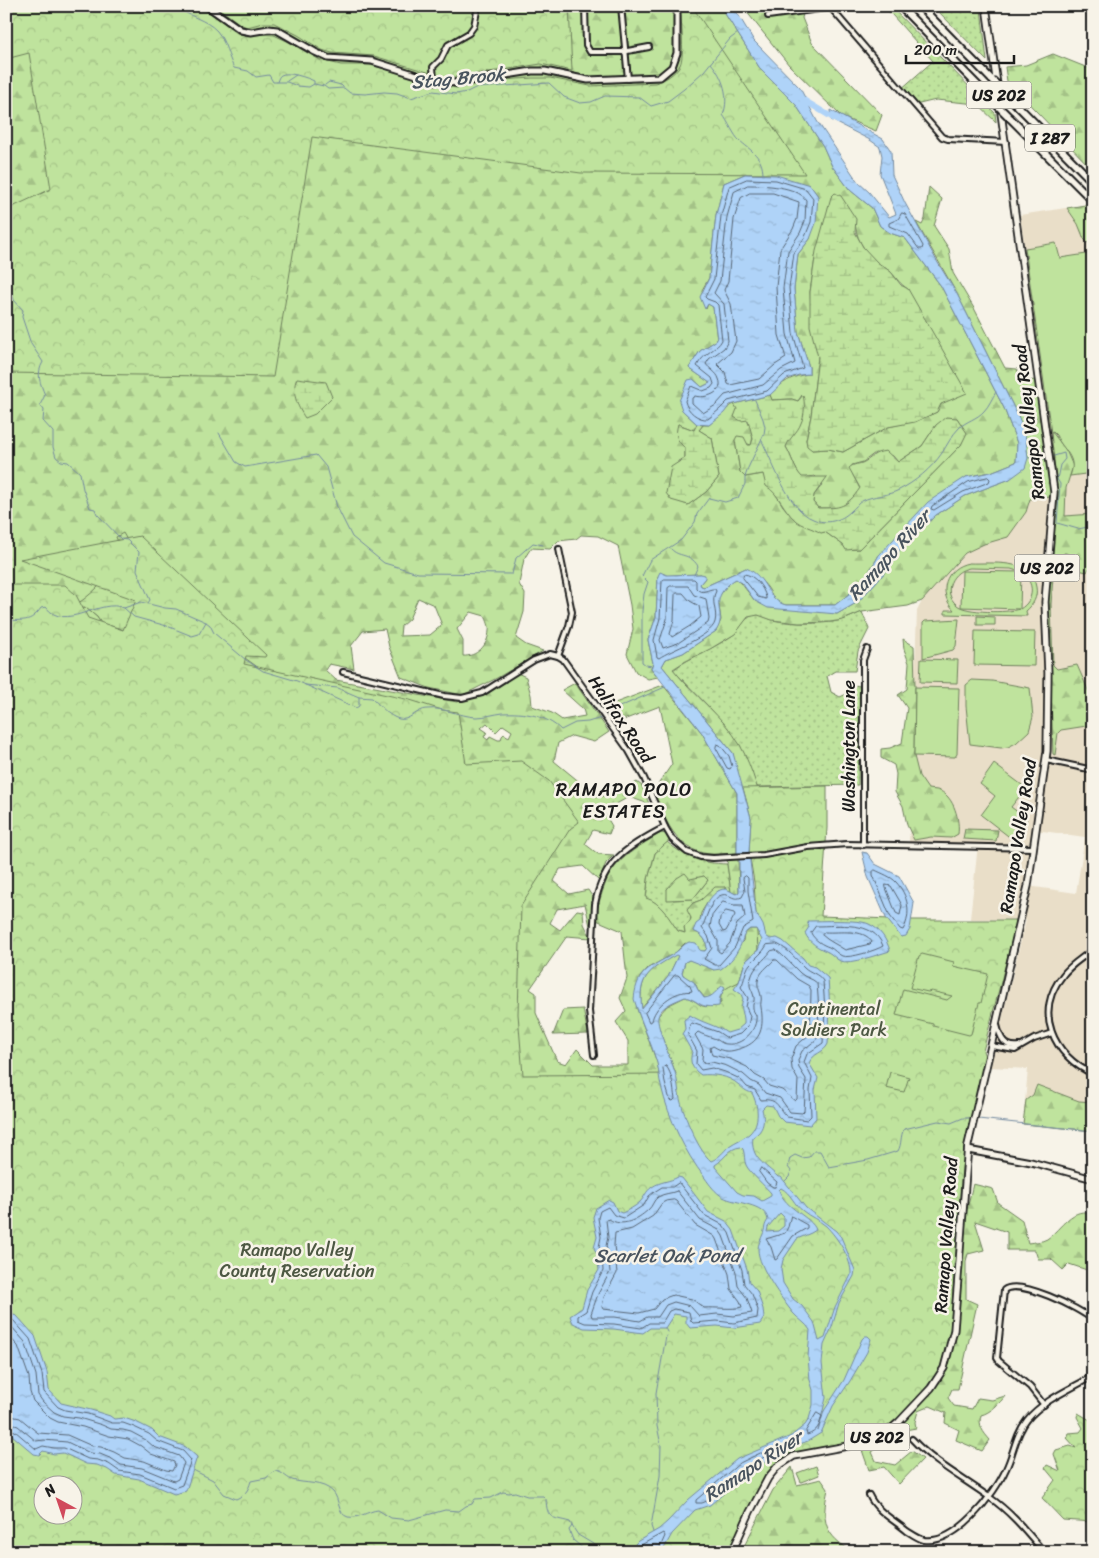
<svg xmlns="http://www.w3.org/2000/svg" width="1099" height="1558" font-family="Sriracha,sans-serif">
<style>
.built{fill:#e9dec8;fill-rule:evenodd}
.grass{fill:url(#grass-dots);stroke:#6e805c;fill-rule:evenodd}
.forest{fill:url(#forest-firs);stroke:#6e805c;fill-rule:evenodd}
.wetland{fill:url(#wetland-marsh);stroke:#6e805c}
.park{fill:url(#park-crowns);stroke:#6e805c;fill-rule:evenodd}
.pitch{fill:#bfe39d;stroke:#6e805c;fill-rule:evenodd}
.water{fill:url(#water-ripples);stroke:#748aa0;fill-rule:evenodd}
.lines{fill:none;stroke-linecap:round;stroke-linejoin:round}
.shore{stroke:#576574;stroke-width:1}
.stream{stroke:#748aa0;stroke-width:1}
.river{stroke:#afd3f8;stroke-width:6}
.street-casing{stroke:#1c1c1c;stroke-width:8}
.secondary-casing{stroke:#1c1c1c;stroke-width:9}
.primary-casing{stroke:#1c1c1c;stroke-width:9}
.highway-casing{stroke:#1c1c1c;stroke-width:10}
.street{stroke:#f7f3e8;stroke-width:4}
.secondary{stroke:#f7f3e8;stroke-width:5}
.primary{stroke:#f7f3e8;stroke-width:5.5}
.highway{stroke:#f7f3e8;stroke-width:6}
.highway-bridge-casing{stroke:#1c1c1c;stroke-width:10;stroke-linecap:butt}
.highway-bridge{stroke:#f7f3e8;stroke-width:6}
.labels{text-anchor:middle;dominant-baseline:central;stroke-width:5;stroke-linejoin:round;paint-order:stroke}
.shield{fill:#f7f3e8;stroke:#5e5c59;stroke-width:1}
.shield-label{font-size:16px;font-weight:bold;fill:#1c1c1c}
.street-label{font-size:18px;fill:#1c1c1c;stroke:#f7f3e8}
.park-label{font-size:18px;fill:#4d5843;stroke:#f7f3e8}
.water-label{font-size:19px;font-style:italic;fill:#48535e;stroke:#f7f3e8}
.neighbourhood-label{font-size:19px;letter-spacing:1px;fill:#1c1c1c;stroke:#f7f3e8}
</style>
<defs>
<pattern id="grass-dots" width="8" height="8" patternUnits="userSpaceOnUse" patternTransform="scale(1.25)"><rect width="8" height="8" fill="#bfe39d"/><path d="M2 2h.1M6 6h.1" fill="none" stroke="#a4c287" stroke-width="1.8" stroke-linecap="round"/></pattern>
<pattern id="forest-firs" width="22" height="20" patternUnits="userSpaceOnUse" patternTransform="scale(1.25)"><rect width="22" height="20" fill="#bfe39d"/><path d="M5 1l3.5 6h-7zM16 11l3.5 6h-7z" fill="#a4c287"/></pattern>
<pattern id="wetland-marsh" width="20" height="14" patternUnits="userSpaceOnUse" patternTransform="scale(1.25)"><rect width="20" height="14" fill="#bfe39d"/><path d="M1 5h8M5 5V1M11 12h8M15 12V8" fill="none" stroke="#a4c287"/></pattern>
<pattern id="park-crowns" width="20" height="18" patternUnits="userSpaceOnUse" patternTransform="scale(1.25)"><rect width="20" height="18" fill="#bfe39d"/><path d="M2 6a3 3 0 1 1 6 0M12 15a3 3 0 1 1 6 0" fill="none" stroke="#a4c287"/></pattern>
<pattern id="water-ripples" width="26" height="14" patternUnits="userSpaceOnUse" patternTransform="scale(1.25)"><rect width="26" height="14" fill="#afd3f8"/><path d="M2 4q2-2 4 0t4 0M15 11q2-2 4 0t4 0" fill="none" stroke="#96b5d4"/></pattern>
</defs>
<rect width="100%" height="100%" fill="#f7f3e8"/>
<filter id="ink" filterUnits="userSpaceOnUse"><feTurbulence type="fractalNoise" baseFrequency=".02" numOctaves="2"/><feDisplacementMap in="SourceGraphic" scale="10" xChannelSelector="R" yChannelSelector="G"/><feConvolveMatrix kernelMatrix="1 2 1 2 8 2 1 2 1" color-interpolation-filters="sRGB"/></filter>
<g filter="url(#ink)">
<!-- built -->
<path class="built" d="M1085,205L1093,212V1131L1023,1124L1028,1069L990,1067L1026,920L970,919L978,844L909,843L917,611L922,601L1024,488L1057,486L1020,215ZM1036,830L1085,837L1076,893L1028,886Z"/>
<!-- grass -->
<g class="grass">
<path d="M884,6H890L995,113L996,122L977,104L936,100L915,105L900,90L933,61Z"/>
<path d="M933,6L981,9L987,61Z"/>
<path d="M862,612L869,629L858,651L855,671H835L827,676L831,692L840,697L849,693L853,685L860,686L858,785L757,787L740,745L711,709L673,670C691,656 714,649 733,635C741,629 745,614 758,615C763,615 768,619 773,620C790,624 829,625 845,619C851,617 857,614 862,612Z"/>
<path d="M667,842C688,859 700,863 727,864L731,892L725,889V887L701,900L693,903L690,922L685,933L678,931C669,921 661,901 646,899L648,879L655,853ZM704,876L708,880L693,899L673,900L667,889L673,885Z"/>
</g>
<!-- forest -->
<g class="forest">
<path d="M6,6H720L761,70L796,105L823,146L832,166L850,190L872,208L880,226L890,233L905,238L941,286L1004,408L1017,443L1016,462L991,472L966,477L879,555L863,583L835,605H786C772,602 774,596 767,587C762,580 752,574 746,568L704,587L701,586L700,584L705,578L701,574L658,576L656,617L648,640L653,663L651,668L658,677L648,679L636,672L627,654L633,629L630,605L618,546L598,536L581,535L576,539L558,541L550,549L531,548L524,559L519,584L525,594L524,612L516,638L526,645L543,651L497,678L463,695L429,688L401,677L389,647L385,629L363,631L351,646L354,669L329,664L325,670L336,680L457,702L478,697L488,693L515,672L526,677L531,695L532,706L552,713L562,720L585,716L583,709L562,690L575,683L609,732L594,742L572,736L558,743L554,761L598,797L618,793L637,782L642,786L649,804L629,797L603,811L612,826L609,834L593,830L585,844L598,854L614,855L606,863L599,881L583,866L560,869L554,881L569,894L588,890L595,901L590,926L585,904L557,909L550,923L560,930L577,910L583,911L584,924L591,938L567,936L530,989L536,993V1013L557,1061L566,1064L577,1049L593,1065H628V1041L616,1022L626,1011L620,998L627,978L622,931L594,919C598,907 601,894 606,882C615,859 641,845 661,833L666,834L671,839L655,853L648,879L646,898C661,902 670,920 678,931L685,933L684,927L690,922L691,918L687,910L693,903L701,900L715,887H725V889L718,891L707,903L701,913L700,921L693,931C701,934 707,939 707,948L705,951H700L685,943L675,953L648,968L640,977L637,1009L658,1065L660,1085L714,1190L6,1552L76,610L86,608L97,617L101,623L246,660L124,556L111,574L85,600L69,609L6,604ZM745,174L810,185L818,196L810,239L798,254L794,289L798,332L809,367V374C792,376 782,382 770,395L772,400L791,399L798,401L802,395L786,447C792,457 794,469 802,478L815,476L823,484L814,495L813,502L818,508H840L855,496L860,489L853,475L852,465L863,462L875,453L893,456L898,462L922,446L936,425L957,418L966,433L961,445L859,549H846L843,545L825,532H821L796,521L783,506L763,474L745,477L740,472L735,440L751,445C757,429 744,416 734,404C729,406 715,420 709,425H703L699,430L712,438L719,477L706,492L688,505L680,502L678,461L685,458V448L678,424L694,430L697,424L682,410L693,379L702,387L710,383L689,368L700,351L717,340L713,307L708,304L706,309L702,290L709,278L716,215L724,183ZM855,219C855,237 863,251 878,263C882,266 887,269 891,272C897,279 900,284 908,289L941,404L937,412L915,421L888,427L843,452L828,449L812,450L806,440L811,416L818,357L811,309L810,292L815,258L821,235ZM418,598L434,605L442,625L430,635L400,636L401,626L409,619ZM471,612L485,616C487,620 490,627 489,631C488,646 476,657 463,656V641L457,629ZM487,723L496,732L503,725L512,731L509,737L504,734L502,736L501,740H498L490,736L488,740L484,737L487,732L481,728ZM42,1486H72V1516H42Z"/>
<path d="M742,6H805L802,18L812,43L882,115L876,131L842,117L789,65Z"/>
<path d="M1053,54L1093,70V170L1007,81L1005,67L1026,65Z"/>
<path d="M929,187L942,199L934,226L949,249L953,273L975,310L1005,368L1017,369L1021,382L1035,380L1049,476L1051,497L1030,499L1026,512L1008,537L984,544L965,553L922,601L908,606L862,612L843,620L830,622L799,623L772,620L758,615L748,617L735,634L710,649L684,662L673,669C693,695 724,717 740,745C753,768 761,801 769,826L749,852L733,753L662,666L666,659L683,653L716,631L721,620L718,598C723,591 728,582 736,579L741,583L755,601L837,614L858,602L888,569L901,548L936,515L965,496L1010,479L1026,439L1019,418L957,294L916,222L922,225L925,219Z"/>
<path d="M1085,205L1093,212V252L1090,245L1084,239L1078,224L1067,208Z"/>
<path d="M1052,432L1066,450L1073,466L1066,488L1065,516L1093,514V568H1089L1087,572L1078,570L1079,561L1066,553H1064L1058,562L1053,577L1051,604L1053,665L1057,669L1077,665L1088,690L1093,696V725L1061,730L1058,733L1055,755L1053,754L1048,604L1049,578L1058,496L1051,433Z"/>
<path d="M903,639L914,646L915,687L914,756L919,776L928,789C932,790 936,789 940,791C954,797 960,820 958,834L951,838L931,837L914,840L907,825L903,806L895,792L896,774L894,765L881,758V749L890,748L902,743L907,708L898,695L907,689L909,663L904,649Z"/>
<path d="M663,685L702,733L737,793V853C728,853 718,855 709,854C675,850 665,818 653,792L672,764L660,706L618,722L599,709Z"/>
<path d="M965,829L998,830L996,841L963,839Z"/>
<path d="M738,858L739,892L736,894L731,892L727,864L728,859Z"/>
<path d="M685,873L690,879L704,876L708,880L693,899L667,900V889L677,878Z"/>
<path d="M750,929H756L760,933L758,950L745,962L739,982L677,1078L660,1032L708,1007L719,988C715,994 712,998 705,998L698,990L696,985L683,975L682,972L685,962L689,960L693,961L714,970L743,941L744,934Z"/>
<path d="M676,954L678,956L668,977L641,1009C639,974 649,971 676,954Z"/>
<path d="M583,1009L588,1034L553,1035L563,1010Z"/>
<path d="M1037,1085L1079,1101L1093,1102V1131L1023,1124L1026,1100L1033,1095Z"/>
<path d="M973,1184L993,1189L998,1203L1022,1220L1028,1243C1034,1242 1042,1242 1047,1239C1061,1229 1073,1205 1093,1214V1272L1069,1264L1063,1270L1051,1259H1038L1035,1250H1007V1232L975,1221L984,1250L968,1254L966,1261V1299L977,1304L958,1389H952L948,1398L954,1406L972,1409L978,1398L992,1400L1005,1396C1000,1403 990,1413 981,1415C978,1426 983,1432 990,1440L982,1451L956,1440L959,1430L945,1423L946,1413L930,1406L918,1411L915,1422L916,1428L905,1430L897,1426L941,1380L946,1368L956,1324L964,1221Z"/>
<path d="M892,1438L872,1452L876,1461L895,1465L912,1451L923,1459L899,1484L884,1467L869,1470L862,1450Z"/>
<path d="M792,1467L797,1485L821,1479L828,1489C821,1521 824,1535 853,1552H741L773,1490Z"/>
</g>
<!-- wetland -->
<g class="wetland">
<path d="M835,193L841,196L856,219L855,232L863,247L877,262L891,272L901,285L908,289L967,393L941,404L937,412L915,422L888,427L843,452L828,449L812,450L807,446L806,440L811,416L818,357L810,326V292L816,251L831,197Z"/>
<path d="M297,378L326,382L332,397L315,414L305,418C297,406 291,392 297,378Z"/>
<path d="M770,395L772,400L792,399L798,401L803,395C805,402 805,415 801,423C798,432 789,438 786,447C792,457 794,469 802,477H827L814,495L813,502L818,508C841,508 846,508 860,488L849,468C854,463 859,465 864,462C875,456 872,453 886,451L898,462L922,446L936,425L946,417L957,418L967,433L961,445L859,549L846,550L843,545L825,532L821,533C813,528 801,526 795,520C783,509 779,494 766,486L763,474L745,477L740,472L735,440L737,436L744,437L748,445H751L753,439L748,420L741,421L734,417L737,409L734,404Z"/>
<path d="M678,424L694,430L697,424L703,425L699,430L712,438L719,477L706,492L688,505L671,500L666,493L671,467L685,458V448C676,440 675,435 678,424Z"/>
<path d="M123,533L127,540L238,653L263,671L101,623L97,617L86,608L69,609C92,596 109,577 124,556L116,537Z"/>
</g>
<!-- park -->
<g class="park">
<path d="M6,6H203L237,33L247,36L258,34L274,35L287,41L320,60L341,65H370L456,88L503,80L532,78H550L590,86L655,83C665,80 675,74 680,65C685,55 681,19 680,6H692L805,174L581,173L312,137L273,377L6,373V210L51,189L29,53L6,59Z"/>
<path d="M216,6H569L572,71L541,64L457,77H444L374,56L332,53L322,50L298,35L274,23H263L247,27L240,24Z"/>
<path d="M140,536L266,655L265,657L246,656L244,664L410,700L442,710L458,712L466,764L521,761L549,781L579,822L570,829L521,906L518,1014L523,1075L676,1074L660,1032L657,1022L658,1016L667,1006L685,997C704,1002 696,1012 721,1003C719,990 728,987 739,982L745,962L758,950L754,882L749,852L751,818L743,788L827,786V828L821,916L912,920H1017L983,1051L985,1056L962,1167L950,1334L940,1369L914,1403L892,1424L866,1437L813,1452L779,1465L751,1509L736,1552H6V585H65L76,595L88,618L123,630L136,600L20,559ZM42,1486H72V1516H42Z"/>
<path d="M1078,1413L1090,1420L1093,1417V1522L1063,1520L1042,1498L1055,1480L1045,1468L1047,1465L1060,1471L1054,1454L1056,1450L1070,1446L1076,1448L1067,1438L1069,1433L1080,1432L1083,1428L1077,1417Z"/>
</g>
<!-- pitch -->
<g class="pitch">
<path d="M1056,243L1060,258L1093,253V473L1070,476C1078,457 1063,451 1056,435L1053,432L1051,433L1025,248Z"/>
<path d="M969,563C991,564 1032,557 1036,587C1038,597 1033,605 1026,611L1027,616L945,614V610H954C937,593 945,567 969,563ZM970,568L1011,569L1021,572L962,571L961,607L1019,609C1008,613 966,613 957,605C941,592 952,570 970,568ZM1021,572C1035,582 1035,600 1020,609Z"/>
<path d="M977,616L995,617V625H977Z"/>
<path d="M959,619L956,646L953,650L923,658V623L925,621Z"/>
<path d="M975,631L1035,632L1034,666L974,665Z"/>
<path d="M921,659L958,660L957,683L920,682Z"/>
<path d="M972,680L992,681L1030,688L1033,717L1029,731L1016,743L1008,747L1001,748L970,744L966,706V685Z"/>
<path d="M915,687L959,688L957,754L955,757L914,756Z"/>
<path d="M994,764L1026,788L1011,807L1027,819L1012,839L981,815L995,796L980,784Z"/>
<path d="M922,954L954,962L953,966L988,974L981,1003H979L971,1034L969,1035L933,1026V1024L896,1015L903,989L947,1000L952,996L931,991L928,992L910,988L919,956Z"/>
<path d="M890,1072L909,1077L904,1092L886,1088Z"/>
<path d="M816,1466L819,1475L801,1482L797,1473Z"/>
</g>
<!-- water -->
<g class="water">
<path d="M720,6H733L754,41L800,88L817,121L858,182L869,192L889,217L896,214L880,174L882,156L880,147L870,140L831,120L830,110L883,139L891,151L892,175L905,203L938,263L957,294L1019,418L1026,439L1028,458L1025,468L1010,479L965,496L936,515L901,548L888,569L858,602L837,614L768,608L755,601L742,583L736,579C732,581 730,583 727,586C709,604 728,614 716,631L683,653L666,659L662,666L733,753L751,818L749,852L756,913L763,925L766,936L770,939L777,938L783,941L803,958L808,965L815,967L828,978L830,1010L828,1044C824,1053 813,1053 809,1063L818,1078L815,1090L816,1118L810,1125L784,1122L778,1116L773,1106L766,1105L762,1109C765,1121 764,1130 753,1137C750,1158 765,1164 778,1177H781L806,1208L836,1231L841,1237L855,1270L854,1276L839,1303L832,1327L824,1345L822,1363L826,1398L818,1431L824,1411L844,1380L862,1339L865,1336H868L871,1339L867,1352L850,1381L833,1406L821,1433L808,1441L789,1448L775,1455L742,1478L710,1505L695,1510L672,1534L662,1552H635V1544L638,1541L659,1529L668,1521L688,1500L737,1459L791,1436L805,1425L809,1419L813,1405V1390L810,1380L808,1357L810,1330C806,1323 798,1319 793,1313C782,1299 758,1267 758,1249C758,1244 761,1239 763,1234C765,1229 764,1225 768,1220C765,1203 736,1204 723,1197C715,1192 710,1185 705,1178C684,1151 669,1119 661,1086C659,1078 659,1071 657,1063C651,1041 640,1021 634,999C637,967 654,967 676,952C681,949 683,944 689,942L696,943C700,948 697,951 705,951L707,948C706,938 701,934 693,931L696,924L700,921C702,911 712,889 725,889C728,889 733,893 736,894L739,892V860L737,853V793L702,733L651,668L653,663L648,640L656,617L658,576L660,572L667,575L701,574L705,575V578L700,584L701,586L704,587L746,568C768,577 766,600 786,605H835L863,583L879,555L928,502L966,477L991,472L1016,462L1017,443L1004,408L941,286L905,238L890,233L880,226L872,208L850,190L832,166L823,146L796,105L761,70ZM750,929H756L762,940L758,950L745,962L739,982L734,989L741,994L743,999C739,1010 745,1013 744,1024L737,1030L727,1033C716,1025 702,1023 690,1015L684,1020L685,1029L682,1034L692,1052C689,1062 692,1069 701,1075C713,1074 728,1075 739,1085C744,1089 745,1091 752,1093C758,1105 761,1123 749,1134C743,1139 736,1141 729,1146C723,1152 719,1158 711,1161C698,1150 684,1116 680,1099C678,1090 678,1081 675,1072C672,1062 656,1026 658,1017C660,1006 676,1001 685,997C701,1001 698,1009 719,1006L720,997L725,988L724,986H722C715,991 714,997 704,998L698,990L694,982L683,975L682,972L685,962L689,960L714,970L721,969C728,964 734,958 738,950C743,943 742,933 750,929ZM676,955L678,956L668,977L642,1009C637,976 651,969 676,955ZM741,1147L743,1149C745,1154 744,1161 746,1165C749,1172 766,1187 771,1193V1196L762,1201L754,1196L743,1195L737,1192L715,1167V1165C725,1159 728,1148 741,1147ZM781,1188C791,1193 794,1205 803,1211C810,1217 819,1220 826,1226C837,1237 852,1259 851,1275L835,1307L825,1338L819,1341L814,1322L802,1306L793,1299L783,1283L781,1269L783,1260L797,1239L811,1233L816,1230C812,1217 785,1209 779,1190ZM780,1213L784,1217V1226L778,1231L767,1232L768,1227Z"/>
<path d="M745,174L776,175L810,185L818,196L816,223L810,239L798,254L794,289L798,332L809,367V374L799,375L787,379L770,395L730,405L724,413L709,425L697,424L682,410L679,401L688,380L693,379L702,387L710,383L689,368L700,351L717,340L713,307L708,304L705,309L700,297L709,278L716,215L724,183Z"/>
<path d="M862,852L867,853L875,864L899,876L914,903L910,929L906,936L901,937L886,918L868,877Z"/>
<path d="M807,921C820,921 859,919 869,924C880,929 887,940 890,951C879,954 850,965 840,961C836,959 832,954 828,952C819,948 809,943 805,933L809,927Z"/>
<path d="M678,1177L682,1178L708,1212L726,1221L733,1230L747,1269L749,1282L757,1291L763,1309L764,1318L760,1324L734,1328L717,1326L690,1328L686,1323V1316L674,1314L665,1328H650L643,1333L614,1329L584,1328L573,1323L570,1316L582,1308L587,1290L599,1270L597,1254L594,1248L597,1237L593,1217L596,1208L609,1200L613,1202L617,1211L622,1213C628,1210 635,1207 640,1202C645,1197 645,1192 652,1187C661,1181 669,1182 678,1177Z"/>
<path d="M6,1313L17,1316L35,1336L47,1372L49,1390L61,1403L91,1410L110,1416L114,1419L124,1418L136,1422L152,1430L159,1437L186,1447L197,1457L186,1491L174,1494L139,1479L116,1475L107,1469L97,1465L86,1464L63,1453L54,1454L43,1451L39,1455L34,1454L12,1435L6,1433Z"/>
</g>
<g class="lines">
<!-- shore -->
<g class="shore">
<path d="M747,179L776,180L806,189L813,198L811,222L805,237L794,253L789,288L793,333L803,368L784,375L767,391L728,401L720,409L708,419C698,420 687,411 685,401L691,386L703,391L711,388L714,384L712,378L697,366C704,352 717,350 722,340L718,305L715,302L707,299L705,297L714,279L721,216L729,187Z"/>
<path d="M748,185C764,185 797,186 806,200L805,221L800,233L788,251L783,288L787,334L795,363L781,370L763,385L725,395L716,405L703,413L692,403V398L695,396C705,399 725,393 719,379C717,372 709,369 706,364L709,359L724,348L728,341L724,304L714,293L720,281L727,217L734,192Z"/>
<path d="M750,193H773L799,202L797,219L793,229L780,249L776,287L779,335L786,358L775,365L759,379L730,385L728,384L725,372L717,364L731,352L736,341L731,304L724,290L728,281L734,219L741,198Z"/>
<path d="M902,213L905,214L923,246L922,249H919L908,234L889,226V223L898,219Z"/>
<path d="M988,477L990,479L989,482L963,492L934,510L931,509L932,506L968,482Z"/>
<path d="M744,574C755,575 763,587 766,597V599L758,597L743,578Z"/>
<path d="M665,579H694L696,581V588C702,596 708,588 715,589L716,591C710,602 718,611 715,622C711,637 670,650 659,658L657,657L654,640L660,618L662,581Z"/>
<path d="M671,586H688L694,595L706,599L709,619L708,623L678,643L663,648L660,640L667,619L668,588Z"/>
<path d="M677,593H683L690,601L699,606L701,617L690,626L672,637L670,634L674,620L675,595Z"/>
<path d="M717,744L720,745L729,756L732,766L730,769L727,768L716,748Z"/>
<path d="M875,870C881,873 892,877 896,882C908,895 912,914 903,930L900,929L890,916L873,875V872Z"/>
<path d="M746,876L748,878V891L753,922L743,928L735,947L719,965H715L704,959L712,948L708,936L702,928C706,920 712,891 727,895C733,897 735,900 742,897L745,891L743,878Z"/>
<path d="M886,885L891,886L902,905L900,915L896,913L886,888Z"/>
<path d="M723,902L734,905H743L745,917L737,924L730,943L721,953L718,951V941L710,927L712,916Z"/>
<path d="M726,911L734,913L735,915L726,931L723,932L719,925L720,918Z"/>
<path d="M816,926C838,926 874,920 883,946C877,950 849,959 842,956C837,954 834,949 829,947C823,945 814,940 811,933Z"/>
<path d="M825,932C840,933 864,928 872,942L870,944L845,950C838,945 828,941 822,935Z"/>
<path d="M777,944C788,949 796,959 804,967C810,973 818,973 823,981L825,1010L823,1043L807,1054L804,1062L812,1078L810,1090L811,1116L807,1120L787,1117C777,1108 779,1098 761,1100L755,1090L747,1087L740,1079L725,1072L712,1068L701,1070L696,1064L697,1051L688,1035L690,1024L692,1023L718,1032L727,1038L740,1034L748,1026L750,1016L746,1007L748,998L741,987C745,980 745,970 750,964C756,957 763,953 767,945Z"/>
<path d="M776,950C785,957 792,965 800,973C805,978 812,978 817,983L819,1010L817,1039L802,1051L798,1060L799,1068L806,1079L804,1111L802,1113L790,1112L780,1098L765,1093L759,1085L751,1081L743,1074L727,1066L712,1062L704,1063L702,1059L703,1049L695,1035L698,1032C703,1035 708,1036 713,1038C718,1039 721,1044 727,1044C742,1046 758,1030 756,1015C755,1013 753,1011 753,1008C752,1004 755,1001 754,997C752,988 748,988 751,978C754,966 764,961 771,951Z"/>
<path d="M774,960H777L797,979L809,986L811,990L810,1034L796,1046L791,1059L792,1069L798,1080L797,1099L795,1101L782,1090L769,1086L764,1080L755,1075L747,1067L730,1059L712,1055L710,1048L713,1046C724,1053 730,1052 742,1048C762,1041 764,1026 761,1007C760,1004 762,1000 761,996C760,990 757,987 758,981C760,971 768,967 774,960Z"/>
<path d="M675,975H678L690,986L692,991C689,992 687,991 684,992C670,994 654,1008 652,1021L649,1022L645,1013Z"/>
<path d="M666,1066C673,1074 673,1088 675,1099L673,1101L670,1100L665,1083L663,1068Z"/>
<path d="M761,1168L777,1182L775,1187H773L767,1183L759,1172Z"/>
<path d="M679,1183L704,1215L723,1225L729,1233L742,1270L744,1284L752,1294L758,1310L757,1318L734,1323L717,1321L693,1323L691,1321L689,1312L674,1309L669,1311L662,1323H649L641,1328L614,1324L585,1323L578,1320V1316L586,1311L592,1292L603,1271L602,1253L599,1247L601,1237L598,1218L600,1211L608,1207L614,1215L624,1218L644,1205L649,1196L654,1192L662,1187H672Z"/>
<path d="M677,1191L700,1220L719,1230L723,1236L736,1272L738,1286L747,1298L752,1313L734,1316L717,1314L699,1316L690,1306L674,1302L666,1305L658,1317H647L640,1321L615,1317H592L591,1314L598,1294L610,1272L608,1253L606,1246L608,1237L606,1220L609,1219C622,1228 637,1220 648,1210C653,1206 653,1200 658,1197C664,1193 670,1194 677,1191Z"/>
<path d="M674,1200L676,1201L695,1225L714,1236L716,1239L729,1274L731,1289L740,1301L742,1307C733,1310 715,1307 704,1308L692,1299L673,1295L662,1299L654,1309L639,1313L603,1309L602,1307L604,1297L617,1273L614,1245L615,1233L632,1229L653,1216L662,1203L666,1201Z"/>
<path d="M791,1216L807,1225V1228L793,1236L777,1259L775,1260L771,1247L766,1239L785,1233L788,1227Z"/>
<path d="M6,1319L13,1320L30,1339L42,1374L44,1392L58,1407L65,1410L88,1414L112,1423H123L134,1427L149,1434L157,1441L183,1451L191,1460L182,1485L174,1488L140,1474L119,1471L109,1464L98,1460L88,1459L64,1448H54L43,1446L36,1449L15,1431L6,1429"/>
<path d="M6,1325L11,1326L25,1342L36,1375L38,1395L43,1402L54,1412L63,1416L79,1418L102,1425L111,1429L123,1430L131,1432L146,1440L154,1447L179,1456L184,1463L178,1479L174,1481L142,1468L121,1465L112,1459L100,1454L90,1453L67,1442L44,1440L36,1441L18,1426L6,1422"/>
<path d="M6,1333L18,1346L29,1377L30,1392L33,1401L50,1418L58,1422L83,1427L109,1436L128,1439L141,1446L151,1454L174,1462L175,1465L172,1471L166,1470L144,1461L125,1458L114,1452L101,1447L92,1446L67,1435L38,1433L20,1418L6,1415"/>
<path d="M817,1413L822,1416C820,1425 817,1432 807,1435L806,1431Z"/>
<path d="M761,1453L764,1454V1457L739,1474L707,1501L702,1503H696V1500L740,1463Z"/>
<path d="M640,1552L641,1545L663,1533L665,1536L658,1552"/>
</g>
<!-- stream -->
<g class="stream">
<path d="M176,6C188,17 206,19 217,31C226,42 228,57 234,68L248,71L256,77L269,75L273,82H287L297,86L309,87L314,84L324,86L328,89L344,88L350,93L365,94L384,92L397,93L411,98L433,91L456,94L467,92L475,88L549,83L564,97L580,103L591,102L605,96L639,97L651,106L668,101L684,89L704,71L730,39L738,33"/>
<path d="M711,63C723,77 730,97 723,115C727,120 735,137 739,140C751,151 763,156 763,175"/>
<path d="M287,81L296,75"/>
<path d="M277,82C278,79 279,76 281,75C288,71 308,78 314,81V84"/>
<path d="M325,85L329,82L341,85L343,87"/>
<path d="M6,292L12,293L14,300L23,310L22,317L31,344L43,362C36,374 40,383 45,395L40,405L44,410L43,421L53,432V447L56,457L61,461L68,462L80,473L83,489L90,508L95,509L97,514L121,539L127,540L139,552L137,570L150,600L148,603"/>
<path d="M219,433L236,462L245,467L316,455L326,467L337,507L352,537L384,563L418,573L512,574L516,558L533,543L543,545"/>
<path d="M762,441C773,463 789,510 813,519C826,525 841,521 851,511C855,508 858,503 862,501C873,495 888,496 899,490C915,482 931,469 942,453C947,445 952,435 959,428C966,421 977,419 984,411C989,406 992,398 996,392"/>
<path d="M1054,456L1064,453L1065,459L1060,465L1057,479L1060,484L1057,523L1078,529L1093,526"/>
<path d="M1028,457L1035,462L1046,458"/>
<path d="M671,549C679,558 689,552 698,566L694,575"/>
<path d="M124,608L134,617L167,626L192,636L199,634L206,622"/>
<path d="M6,621C23,619 30,624 41,608L46,607C65,633 100,597 124,608L141,602L165,608L176,609L206,622L210,625L214,633L246,660L263,671L297,681L356,708L359,706V697"/>
<path d="M652,666L646,665L642,662V611L644,594L648,582L642,576L650,560L681,540L695,522L697,514L709,498L725,502L738,498L745,484V477L748,468L764,434L765,427L763,419L755,400"/>
<path d="M305,685L338,688L359,697L372,698C380,705 388,716 399,719C408,722 418,709 427,709C444,707 459,716 476,717C486,717 494,714 503,713C524,712 546,715 561,730L575,723L588,722L601,718L615,709L665,687"/>
<path d="M978,1119L1093,1131"/>
<path d="M785,1181L789,1177L791,1171L788,1167L790,1158L795,1155L802,1158L809,1157L814,1151H820L829,1167L868,1160L898,1151C902,1144 900,1136 904,1129L938,1121L951,1123L963,1118H971"/>
<path d="M665,1328L667,1332"/>
<path d="M193,1470L213,1480L224,1494L236,1499C245,1495 248,1491 251,1481L266,1478L275,1471C283,1472 285,1477 292,1480C304,1484 323,1481 333,1492C340,1499 337,1514 348,1517C358,1519 368,1511 378,1510L391,1518L409,1520L445,1510L459,1511L466,1506L472,1504L475,1499L491,1498L503,1492L509,1493L515,1492L527,1496H543L546,1499C547,1520 552,1517 570,1522L572,1526L569,1530L573,1540L586,1551L603,1548L606,1552"/>
<path d="M572,1526L578,1535L598,1547"/>
<path d="M653,1532L651,1526L660,1476L661,1445L657,1426L656,1393L666,1336"/>
</g>
<!-- river -->
<path class="river" d="M802,99L838,121"/>
<defs>
<g id="street">
<path d="M585,6L586,45L590,52H622L649,47"/>
<path d="M621,6L628,79"/>
<path d="M830,7L942,137L948,139L1006,142"/>
<path d="M622,8L640,6"/>
<path d="M768,16L841,6"/>
<path d="M434,80L433,67L441,59L448,45L469,33L474,26L478,6"/>
<path d="M558,656L569,626L572,612L559,549"/>
<path d="M343,672L444,696L462,698L482,693L534,660L550,654L558,656L563,659L573,673L629,751L644,778L665,827L672,839L687,852L701,857L713,858L764,855L808,847L847,844L1033,848"/>
<path d="M1046,760L1093,770"/>
<path d="M863,845V660L867,649"/>
<path d="M1093,949C1083,958 1071,964 1063,975C1033,1012 1053,1056 1093,1074"/>
<path d="M997,1025C1000,1037 1004,1048 1019,1046"/>
<path d="M991,1046L1015,1050L1034,1039L1052,1033"/>
<path d="M594,1055L589,1011L595,904C603,861 628,846 665,827"/>
<path d="M1044,1405L1030,1387L999,1361L997,1358L1004,1290C1019,1278 1079,1308 1093,1320"/>
<path d="M912,1439C934,1463 963,1478 989,1497C1011,1512 1027,1532 1044,1552"/>
<path d="M869,1495C876,1511 894,1520 907,1531C912,1534 917,1538 924,1540C956,1545 995,1494 1006,1469C1014,1453 1015,1435 1027,1420C1043,1400 1071,1389 1093,1376"/>
</g>
<g id="secondary">
<path d="M207,6L241,30L251,32L269,29L277,30L315,52L328,58L372,61L436,81L456,83L532,71H545L588,80L660,77L672,67L677,53V6"/>
<path d="M968,1150L1031,1162L1093,1179"/>
</g>
<path id="primary" d="M732,1552L750,1512L768,1478L777,1467L794,1456L858,1444L891,1429L899,1422L931,1388L944,1368L954,1330L968,1145L1028,886L1047,751L1048,673L1045,602L1054,492L986,6"/>
<g id="highway">
<path d="M900,6L995,103"/>
<path d="M920,6L992,80"/>
<path d="M1007,95L1093,182"/>
<path d="M1010,118L1093,201"/>
</g>
</defs>
<!-- street casing -->
<use href="#street" class="street-casing"/>
<!-- secondary casing -->
<use href="#secondary" class="secondary-casing"/>
<!-- primary casing -->
<use href="#primary" class="primary-casing"/>
<!-- highway casing -->
<use href="#highway" class="highway-casing"/>
<!-- street -->
<use href="#street" class="street"/>
<!-- secondary -->
<use href="#secondary" class="secondary"/>
<!-- primary -->
<use href="#primary" class="primary"/>
<!-- highway -->
<use href="#highway" class="highway"/>
<defs>
<g id="highway-bridge">
<path d="M992,80L1007,95"/>
<path d="M995,103L1010,118"/>
</g>
</defs>
<!-- highway-bridge casing -->
<use href="#highway-bridge" class="highway-bridge-casing"/>
<!-- highway-bridge -->
<use href="#highway-bridge" class="highway-bridge"/>
</g>
</g>
<g class="labels">
<!-- shield labels -->
<g class="shield">
<rect x="966.5" y="81.5" width="65" height="27" rx="4"/>
<rect x="1025" y="124.5" width="50" height="27" rx="4"/>
<rect x="1014.5" y="554.5" width="65" height="27" rx="4"/>
<rect x="844.5" y="1423.5" width="65" height="27" rx="4"/>
</g>
<g class="shield-label">
<text x="999" y="95">US 202</text>
<text x="1050" y="138">I 287</text>
<text x="1047" y="568">US 202</text>
<text x="877" y="1437">US 202</text>
</g>
<!-- street labels -->
<g class="street-label">
<text transform="translate(1029 422) rotate(-97)">Ramapo Valley Road</text>
<text transform="translate(621 719) rotate(56)">Halifax Road</text>
<text transform="translate(849 746) rotate(-90)">Washington Lane</text>
<text transform="translate(1018 836) rotate(-81)">Ramapo Valley Road</text>
<text transform="translate(946 1235) rotate(-86)">Ramapo Valley Road</text>
</g>
<!-- park labels -->
<g class="park-label">
<text x="834" y="1009">Continental<tspan x="834" dy="21">Soldiers Park</tspan></text>
<text x="297" y="1250">Ramapo Valley<tspan x="297" dy="21">County Reservation</tspan></text>
</g>
<!-- water labels -->
<g class="water-label">
<text transform="translate(458 78) rotate(-5)">Stag Brook</text>
<text transform="translate(889 555) rotate(-48)">Ramapo River</text>
<text x="667" y="1255">Scarlet Oak Pond</text>
<text transform="translate(753 1466) rotate(-33)">Ramapo River</text>
</g>
<!-- neighbourhood labels -->
<g class="neighbourhood-label">
<text x="624" y="789">RAMAPO POLO<tspan x="624" dy="22">ESTATES</tspan></text>
</g>
</g>
<!-- margin -->
<rect width="1099" height="1558" fill="none" stroke="#f7f3e8" stroke-width="25"/>
<rect x="12" y="12" width="1074" height="1533" fill="none" stroke="#1c1c1c" stroke-width="2" filter="url(#ink)"/>
<!-- north arrow -->
<g transform="translate(58 1500) rotate(320)"><circle r="24" fill="#f7f3e8" stroke="#9f9d96"/>
<path d="M0-4L9 19L0 12L-9 19Z" fill="#d1495b"/>
<text y="-8" font-size="14" font-weight="bold" text-anchor="middle" fill="#1c1c1c">N</text>
</g>
<!-- scale -->
<path d="M906 55v8h108v-8" fill="none" stroke="#1c1c1c" stroke-width="2.5"/>
<text x="914" y="55" font-size="15" fill="#1c1c1c" stroke="#f7f3e8" stroke-width="4" paint-order="stroke">200 m</text>
</svg>
